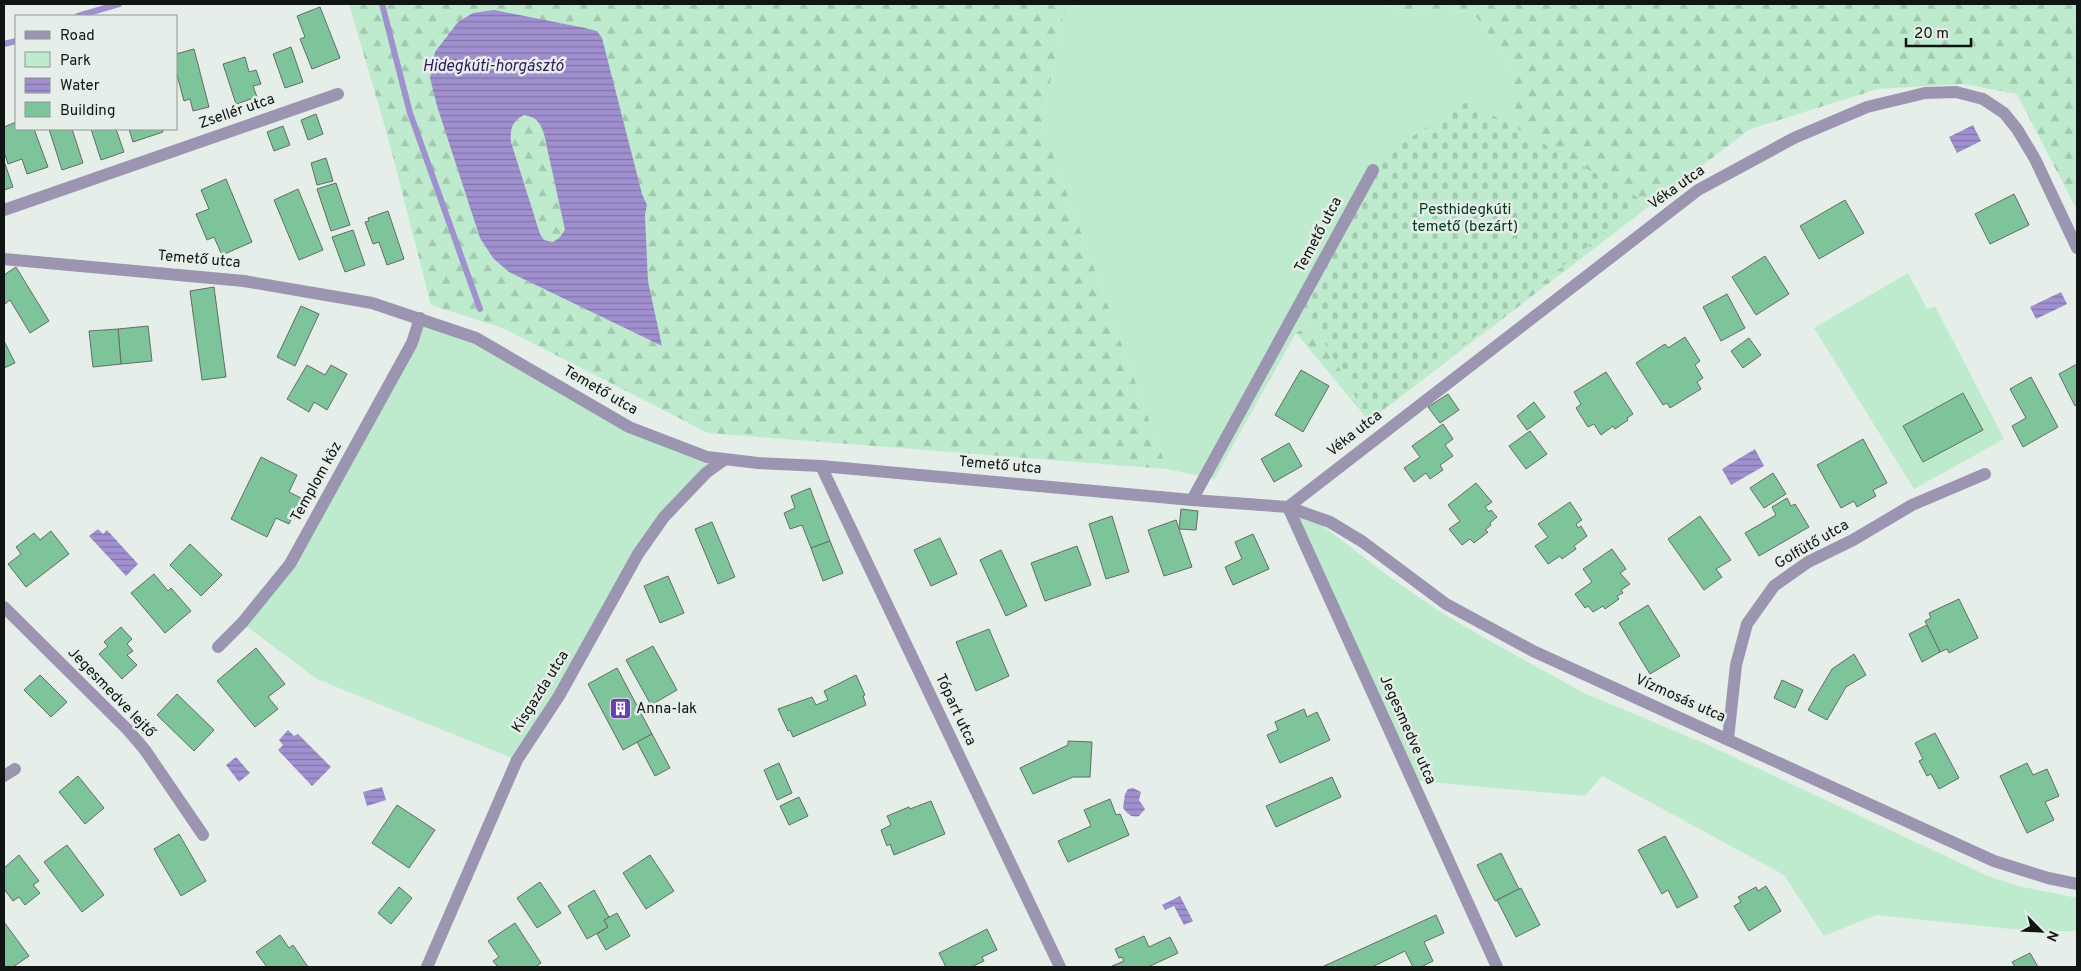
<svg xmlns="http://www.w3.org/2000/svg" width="2081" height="971" font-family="Overpass,sans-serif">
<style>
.green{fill:#beebce}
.forest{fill:url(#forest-firs);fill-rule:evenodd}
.cemetery{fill:url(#cemetery-stones)}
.water{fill:url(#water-rules);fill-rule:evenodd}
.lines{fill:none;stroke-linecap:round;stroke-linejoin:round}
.stream{stroke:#a190d0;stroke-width:6}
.building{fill:#7ec49a;stroke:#646c67}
.minor{stroke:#9c95b1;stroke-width:12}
.labels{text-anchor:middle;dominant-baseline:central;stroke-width:5;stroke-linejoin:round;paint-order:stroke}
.street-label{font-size:15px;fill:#101412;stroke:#e5eee8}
.park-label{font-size:15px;fill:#00391f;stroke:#e5eee8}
.poi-label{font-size:15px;fill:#101412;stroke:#e5eee8;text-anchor:start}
.water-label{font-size:16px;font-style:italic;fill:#33145f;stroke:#e5eee8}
</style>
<defs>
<pattern id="forest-firs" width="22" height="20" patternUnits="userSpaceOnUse" patternTransform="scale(1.25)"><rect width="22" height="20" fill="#beebce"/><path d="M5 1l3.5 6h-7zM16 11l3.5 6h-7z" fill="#a2c9b0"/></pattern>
<pattern id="cemetery-stones" width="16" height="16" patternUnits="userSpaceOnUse" patternTransform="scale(1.25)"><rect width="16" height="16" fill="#beebce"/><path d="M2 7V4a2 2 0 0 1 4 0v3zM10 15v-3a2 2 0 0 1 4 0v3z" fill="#a2c9b0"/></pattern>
<pattern id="water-rules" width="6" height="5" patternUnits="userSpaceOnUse" patternTransform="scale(1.25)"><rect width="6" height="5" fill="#a190d0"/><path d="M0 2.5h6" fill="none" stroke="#8274a7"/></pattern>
</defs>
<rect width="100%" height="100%" fill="#e5eee8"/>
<!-- green -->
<g class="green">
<path d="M1076,4H1385L1386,9L1473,12L1510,63L1527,198L1296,333L1214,479L1167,469L1042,125L1063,17Z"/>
<path d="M1908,273L1927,309L1935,306L2004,439L1914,489L1814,328Z"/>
<path d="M420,318L450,328L629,427L724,460L664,517L517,760L317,679L242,623L290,564Z"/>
<path d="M1295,516H1310L1391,578L1442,613L1495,644L1584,693L1706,744L1988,876L2018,886L2077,898V931H2031L1876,915L1824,936L1784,875L1602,776L1585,796L1418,781Z"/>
</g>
<!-- forest -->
<g class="forest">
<path d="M349,4H1076L1063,17L1042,125L1167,469L708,433L503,328L431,305L389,141ZM559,23L597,31L642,194L647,205L645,215L648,281L662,346L510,272L445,36Z"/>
<path d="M1385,4H2077V210L2017,94L1963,84L1878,89L1750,129L1369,421L1296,333L1526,198L1510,63L1473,12L1386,9Z"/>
<path d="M524,115C536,117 540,122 544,134L565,230L559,238L553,242L544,240L540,234L511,142C510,129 512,121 524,115Z"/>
</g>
<!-- cemetery -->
<path class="cemetery" d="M1468,101L1644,201L1369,421L1304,306L1388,152Z"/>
<!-- water -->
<g class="water">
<path d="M494,10L585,28L597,31L602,38L642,194L647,205L645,215L648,281L662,346L509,272L493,258L480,238L437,106L430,78L435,52L458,22L473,13ZM524,115C536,117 540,122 544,134L565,230L559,238L553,242L544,240L540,234L511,142C510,129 512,121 524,115Z"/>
<path d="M1973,125L1981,141L1957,153L1949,137Z"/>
<path d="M2061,292L2067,304L2036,319L2030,307Z"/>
<path d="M1755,449L1764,466L1731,485L1722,469Z"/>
<path d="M98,529L103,534L107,530L138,564L126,576L89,536Z"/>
<path d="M288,730L294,736L298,734L331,767L312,786L278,750L283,745L279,740Z"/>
<path d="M236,757L250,773L239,782L226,765Z"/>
<path d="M382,787L386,800L367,806L363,792Z"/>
<path d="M1133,788L1141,792L1139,800L1145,809L1139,816C1131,818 1128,814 1123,808L1125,794L1128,789Z"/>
<path d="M1180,896L1193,921L1184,925L1174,906L1165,910L1162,905Z"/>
</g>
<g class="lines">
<!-- stream -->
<g class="stream">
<path d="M382,4L410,113L480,309"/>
<path d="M78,16L119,4"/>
<path d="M4,44L16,41"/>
</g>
</g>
<!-- building -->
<g class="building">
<path d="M320,7L340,58L312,69L300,39L305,37L297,16Z"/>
<path d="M291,47L303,82L285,88L273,54Z"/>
<path d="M194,49L209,107L193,111L190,99L184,101L176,71V54Z"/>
<path d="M245,57L249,72L256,70L261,84L253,86L257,97L236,104L223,64Z"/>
<path d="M316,114L323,134L308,140L301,120Z"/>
<path d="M16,122V129H34L48,167L27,174L22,159L8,164L4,152V127Z"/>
<path d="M283,126L290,145L274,151L267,132Z"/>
<path d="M49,129H72L83,163L62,170Z"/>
<path d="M91,129H116L124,152L101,160Z"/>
<path d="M129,129H162L163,132L133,142Z"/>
<path d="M326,158L333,181L317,185L311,163Z"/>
<path d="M4,161L13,187L4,190Z"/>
<path d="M226,179L252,242L222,255L214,237L207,240L196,214L209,209L201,190Z"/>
<path d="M336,183L350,225L331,231L317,189Z"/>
<path d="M298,189L323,250L299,260L274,200Z"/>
<path d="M2014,194L2029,225L1990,244L1975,214Z"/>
<path d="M1845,200L1864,233L1819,259L1800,226Z"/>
<path d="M388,211L404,259L387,265L379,242L373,244L365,222L369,221L368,218Z"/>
<path d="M353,230L365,265L345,272L332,237Z"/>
<path d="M1765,256L1789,294L1756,315L1732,277Z"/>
<path d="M16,267L49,321L30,333L10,300L5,304L4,302V275Z"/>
<path d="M214,287L226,377L202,380L190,291Z"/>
<path d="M1727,294L1745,328L1721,341L1703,307Z"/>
<path d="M301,306L319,314L295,366L277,357Z"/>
<path d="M148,326L152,361L121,364L118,329Z"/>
<path d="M118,329L121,364L93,367L89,331Z"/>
<path d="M1685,337L1700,361L1695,365L1703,378L1697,382L1701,389L1670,408L1667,403L1663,405L1636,363L1665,344L1668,348Z"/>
<path d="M1749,338L1761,355L1743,368L1731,351Z"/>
<path d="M4,341L15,363L4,368Z"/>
<path d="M2077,364V404L2075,406L2059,374Z"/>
<path d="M307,365L325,375L331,365L347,374L327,410L314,402L309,412L287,399Z"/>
<path d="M1301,370L1329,386L1303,432L1275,415Z"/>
<path d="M1606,372L1633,414L1627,418L1628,420L1615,429L1613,426L1601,435L1594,424L1588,427L1576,408L1581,404L1574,392Z"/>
<path d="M2031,377L2058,427L2023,447L2012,426L2026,418L2010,389Z"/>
<path d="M1963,393L1983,430L1923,462L1903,426Z"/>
<path d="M1448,394L1459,410L1440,423L1428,407Z"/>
<path d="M1534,402L1545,417L1527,430L1517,416Z"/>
<path d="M1443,424L1453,439L1445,445L1453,456L1440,465L1443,470L1430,479L1426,473L1414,482L1404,468L1420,457L1412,446Z"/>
<path d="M1530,431L1547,454L1526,469L1509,446Z"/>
<path d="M1863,439L1887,483L1873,490L1876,496L1857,507L1854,501L1841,508L1817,465Z"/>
<path d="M1289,443L1302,466L1274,482L1261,459Z"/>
<path d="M261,457L297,475L289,492L301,498L289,524L276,518L267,537L231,519Z"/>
<path d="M1773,473L1786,494L1764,508L1750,488Z"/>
<path d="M1476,483L1492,502L1485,507L1489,512L1491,510L1497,517L1490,523L1491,525L1485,530L1488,532L1474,543L1470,539L1462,545L1449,529L1460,521L1448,505Z"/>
<path d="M810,488L830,541L811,548L802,525L790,529L784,513L795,508L791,496Z"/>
<path d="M1787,498L1791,506L1795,504L1809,527L1759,556L1745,533L1776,515L1772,507Z"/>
<path d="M1570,502L1582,520L1576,524L1578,528L1581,526L1587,536L1574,546L1576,549L1562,559L1560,556L1548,564L1535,546L1548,537L1538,524Z"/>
<path d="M1181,509L1198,511L1196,530L1179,529Z"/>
<path d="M1112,516L1129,572L1106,579L1089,524Z"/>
<path d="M1700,516L1731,560L1716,569L1722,577L1704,590L1668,539Z"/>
<path d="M1176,520L1192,567L1164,576L1148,530Z"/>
<path d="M712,522L735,577L718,584L695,529Z"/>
<path d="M51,531L69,554L26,587L8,564L21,554L16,547L34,533L40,540Z"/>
<path d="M1253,534L1269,569L1233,585L1225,567L1242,559L1235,542Z"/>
<path d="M940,538L957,574L931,586L914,550Z"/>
<path d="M830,541L843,573L823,581L811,548Z"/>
<path d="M190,544L222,575L201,596L170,565Z"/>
<path d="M1077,546L1091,585L1045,601L1031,563Z"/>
<path d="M1612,549L1626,569L1620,573L1630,584L1621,590L1623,593L1617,596L1619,599L1605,609L1603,606L1593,612L1588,606L1585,608L1575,594L1592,582L1583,569Z"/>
<path d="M1001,550L1027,606L1006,616L980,560Z"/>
<path d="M154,574L168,591L171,588L191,611L165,633L131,593Z"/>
<path d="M668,576L684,613L660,623L644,586Z"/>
<path d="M1959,599L1978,638L1949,653L1947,649L1940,652L1925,621L1931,618L1929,613Z"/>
<path d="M1648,605L1680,656L1650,674L1619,623Z"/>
<path d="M1927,625L1940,652L1922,662L1909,634Z"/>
<path d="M121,627L132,639L127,644L133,651L127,655L137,665L122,679L99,654L108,646L104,642Z"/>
<path d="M989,629L1009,676L976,691L956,642Z"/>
<path d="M653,646L677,690L651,705L626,660Z"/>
<path d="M256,648L285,684L268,697L278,709L255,727L217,681Z"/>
<path d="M1854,654L1866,675L1846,687L1827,720L1808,710L1832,669Z"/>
<path d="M617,668L652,734L623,750L588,684Z"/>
<path d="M40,675L67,702L51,717L24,690Z"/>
<path d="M856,675L865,695L863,696L866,705L793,737L790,730L788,731L778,709L812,697L816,705L828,700L824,691Z"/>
<path d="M1782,680L1803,690L1795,708L1774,698Z"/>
<path d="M177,694L214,730L194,751L157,715Z"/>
<path d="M1304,709L1307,717L1317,712L1330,740L1280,763L1267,735L1278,730L1275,722Z"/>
<path d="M1935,733L1959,778L1939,789L1931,774L1927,776L1919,761L1923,759L1915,743Z"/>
<path d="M652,734L670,768L655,776L637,742Z"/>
<path d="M1068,741L1092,742L1090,777H1073L1033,794L1020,768L1068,745Z"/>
<path d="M779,763L792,793L777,800L764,770Z"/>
<path d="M2027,763L2033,775L2047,769L2059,796L2045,802L2054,820L2027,833L2000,776Z"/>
<path d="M78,776L104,808L85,824L59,792Z"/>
<path d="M1332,777L1341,797L1276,827L1266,806Z"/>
<path d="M799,797L808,816L789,825L780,806Z"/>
<path d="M1110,799L1116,815L1120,814L1129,835L1068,862L1058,841L1091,826L1084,810Z"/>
<path d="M931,801L945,834L894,855L890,844L887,846L881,830L891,825L887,816L909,807L910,809Z"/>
<path d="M397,805L435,830L409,868L372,843Z"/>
<path d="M179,834L206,881L181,896L154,849Z"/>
<path d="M1665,836L1698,897L1677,908L1668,890L1662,894L1638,850Z"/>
<path d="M67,845L104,895L82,912L44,862Z"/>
<path d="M1501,853L1519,889L1495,901L1477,865Z"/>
<path d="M19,855L39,881L33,885L40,893L25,905L19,897L13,901L4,889V868Z"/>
<path d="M650,855L674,891L646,909L623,873Z"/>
<path d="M540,882L561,913L537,928L517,898Z"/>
<path d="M1766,886L1781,911L1749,931L1734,906L1741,902L1738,897L1756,887L1758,891Z"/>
<path d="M399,887L412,898L391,924L378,913Z"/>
<path d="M1521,888L1540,925L1516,937L1497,900Z"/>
<path d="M594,890L609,917L604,920L608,927L587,939L568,906Z"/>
<path d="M617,913L630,936L606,950L597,934L608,927L604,920Z"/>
<path d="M1436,915L1444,933L1424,942L1433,961L1421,967H1413L1405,951L1372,967H1322Z"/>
<path d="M4,922L29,956L13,967H4Z"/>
<path d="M515,923L541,963L535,967H498L493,961L499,957L488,941Z"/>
<path d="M987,929L997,950L982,957L984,961L971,967H946L939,953Z"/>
<path d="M280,935L289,948L293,945L308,967H267L256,952Z"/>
<path d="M1144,936L1149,947L1170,937L1178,953L1148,967H1110L1124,961L1122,957L1119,958L1115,949Z"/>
<path d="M2030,953L2038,967H2015L2012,962Z"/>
</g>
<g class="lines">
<!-- minor -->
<g class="minor">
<path d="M4,210L338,94"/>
<path d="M4,259L244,281L372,303L476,338L629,427L707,457L758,463L821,466L1192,500L1288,507L1330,522L1363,542L1446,604L1533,651L1994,861L2048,878L2077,884"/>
<path d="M821,466L1060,967"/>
<path d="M1192,500L1373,170"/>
<path d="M1288,507L1698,190L1794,138L1867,107L1925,93L1956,92L1983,99L2004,113L2017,129L2035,159L2077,248"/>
<path d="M1288,507L1497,967"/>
<path d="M4,607L128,730L145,750L203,835"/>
<path d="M218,647L242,623L290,564L412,343L420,318"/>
<path d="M1728,739L1736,665L1747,624L1774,586L1808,562L1853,540L1912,505L1985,474"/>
<path d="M4,776L15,769"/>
<path d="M427,967L517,760L559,696L638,554L664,517L706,473L724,460"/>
</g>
</g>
<!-- icons -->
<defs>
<symbol id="building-square" viewBox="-11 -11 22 22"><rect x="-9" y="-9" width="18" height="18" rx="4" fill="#6a3db4" stroke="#e5eee8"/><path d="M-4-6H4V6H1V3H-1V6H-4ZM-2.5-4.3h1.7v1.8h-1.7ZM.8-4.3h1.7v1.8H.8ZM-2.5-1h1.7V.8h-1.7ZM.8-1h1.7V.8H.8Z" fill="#fff"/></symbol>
</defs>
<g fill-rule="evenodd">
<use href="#building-square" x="608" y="696" width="25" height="25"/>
</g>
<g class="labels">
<!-- street labels -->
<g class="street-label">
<text transform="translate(237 112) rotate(-19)">Zsellér utca</text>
<text transform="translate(1677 188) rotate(-35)">Véka utca</text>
<text transform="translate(1319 235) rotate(-62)">Temető utca</text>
<text transform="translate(199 260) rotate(5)">Temető utca</text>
<text transform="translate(600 391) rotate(30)">Temető utca</text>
<text transform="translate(1355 434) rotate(-38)">Véka utca</text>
<text transform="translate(1000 466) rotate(5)">Temető utca</text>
<text transform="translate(317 482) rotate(-61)">Templom köz</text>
<text transform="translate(1812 545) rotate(-30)">Golfütő utca</text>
<text transform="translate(541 692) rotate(-58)">Kisgazda utca</text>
<text transform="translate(111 693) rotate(46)">Jegesmedve lejtő</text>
<text transform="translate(1680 699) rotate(24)">Vízmosás utca</text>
<text transform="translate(955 710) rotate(65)">Tópart utca</text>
<text transform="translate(1407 730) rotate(66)">Jegesmedve utca</text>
</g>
<!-- park labels -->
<g class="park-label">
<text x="1465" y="210">Pesthidegkúti<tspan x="1465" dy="17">temető (bezárt)</tspan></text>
</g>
<!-- poi labels -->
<g class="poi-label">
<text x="636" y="709">Anna-lak</text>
</g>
<!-- water labels -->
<g class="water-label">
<text x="493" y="67">Hidegkúti-horgásztó</text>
</g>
</g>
<!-- border -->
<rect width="2081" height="971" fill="none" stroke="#101412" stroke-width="10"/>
<!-- legend -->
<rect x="15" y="15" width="162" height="115" fill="#e5eee8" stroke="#909792"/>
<rect x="25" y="31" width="25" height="8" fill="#9c95b1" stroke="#909792"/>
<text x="60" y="40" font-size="15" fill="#101412">Road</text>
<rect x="25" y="52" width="25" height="15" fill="#beebce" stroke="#909792"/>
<text x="60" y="65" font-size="15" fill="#101412">Park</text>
<rect x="25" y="78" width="25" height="15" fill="url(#water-rules)" stroke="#909792"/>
<text x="60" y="90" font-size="15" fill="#101412">Water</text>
<rect x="25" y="102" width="25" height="15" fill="#7ec49a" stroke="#909792"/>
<text x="60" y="115" font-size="15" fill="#101412">Building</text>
<!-- north arrow -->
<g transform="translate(2041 931) rotate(114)" stroke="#e5eee8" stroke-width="4" paint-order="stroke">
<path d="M0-4L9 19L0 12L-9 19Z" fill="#101412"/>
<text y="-8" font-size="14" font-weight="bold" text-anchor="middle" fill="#101412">N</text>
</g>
<!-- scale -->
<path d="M1906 38v8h65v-8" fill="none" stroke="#101412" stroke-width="2.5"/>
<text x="1914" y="38" font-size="15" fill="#101412" stroke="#e5eee8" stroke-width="4" paint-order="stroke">20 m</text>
</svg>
